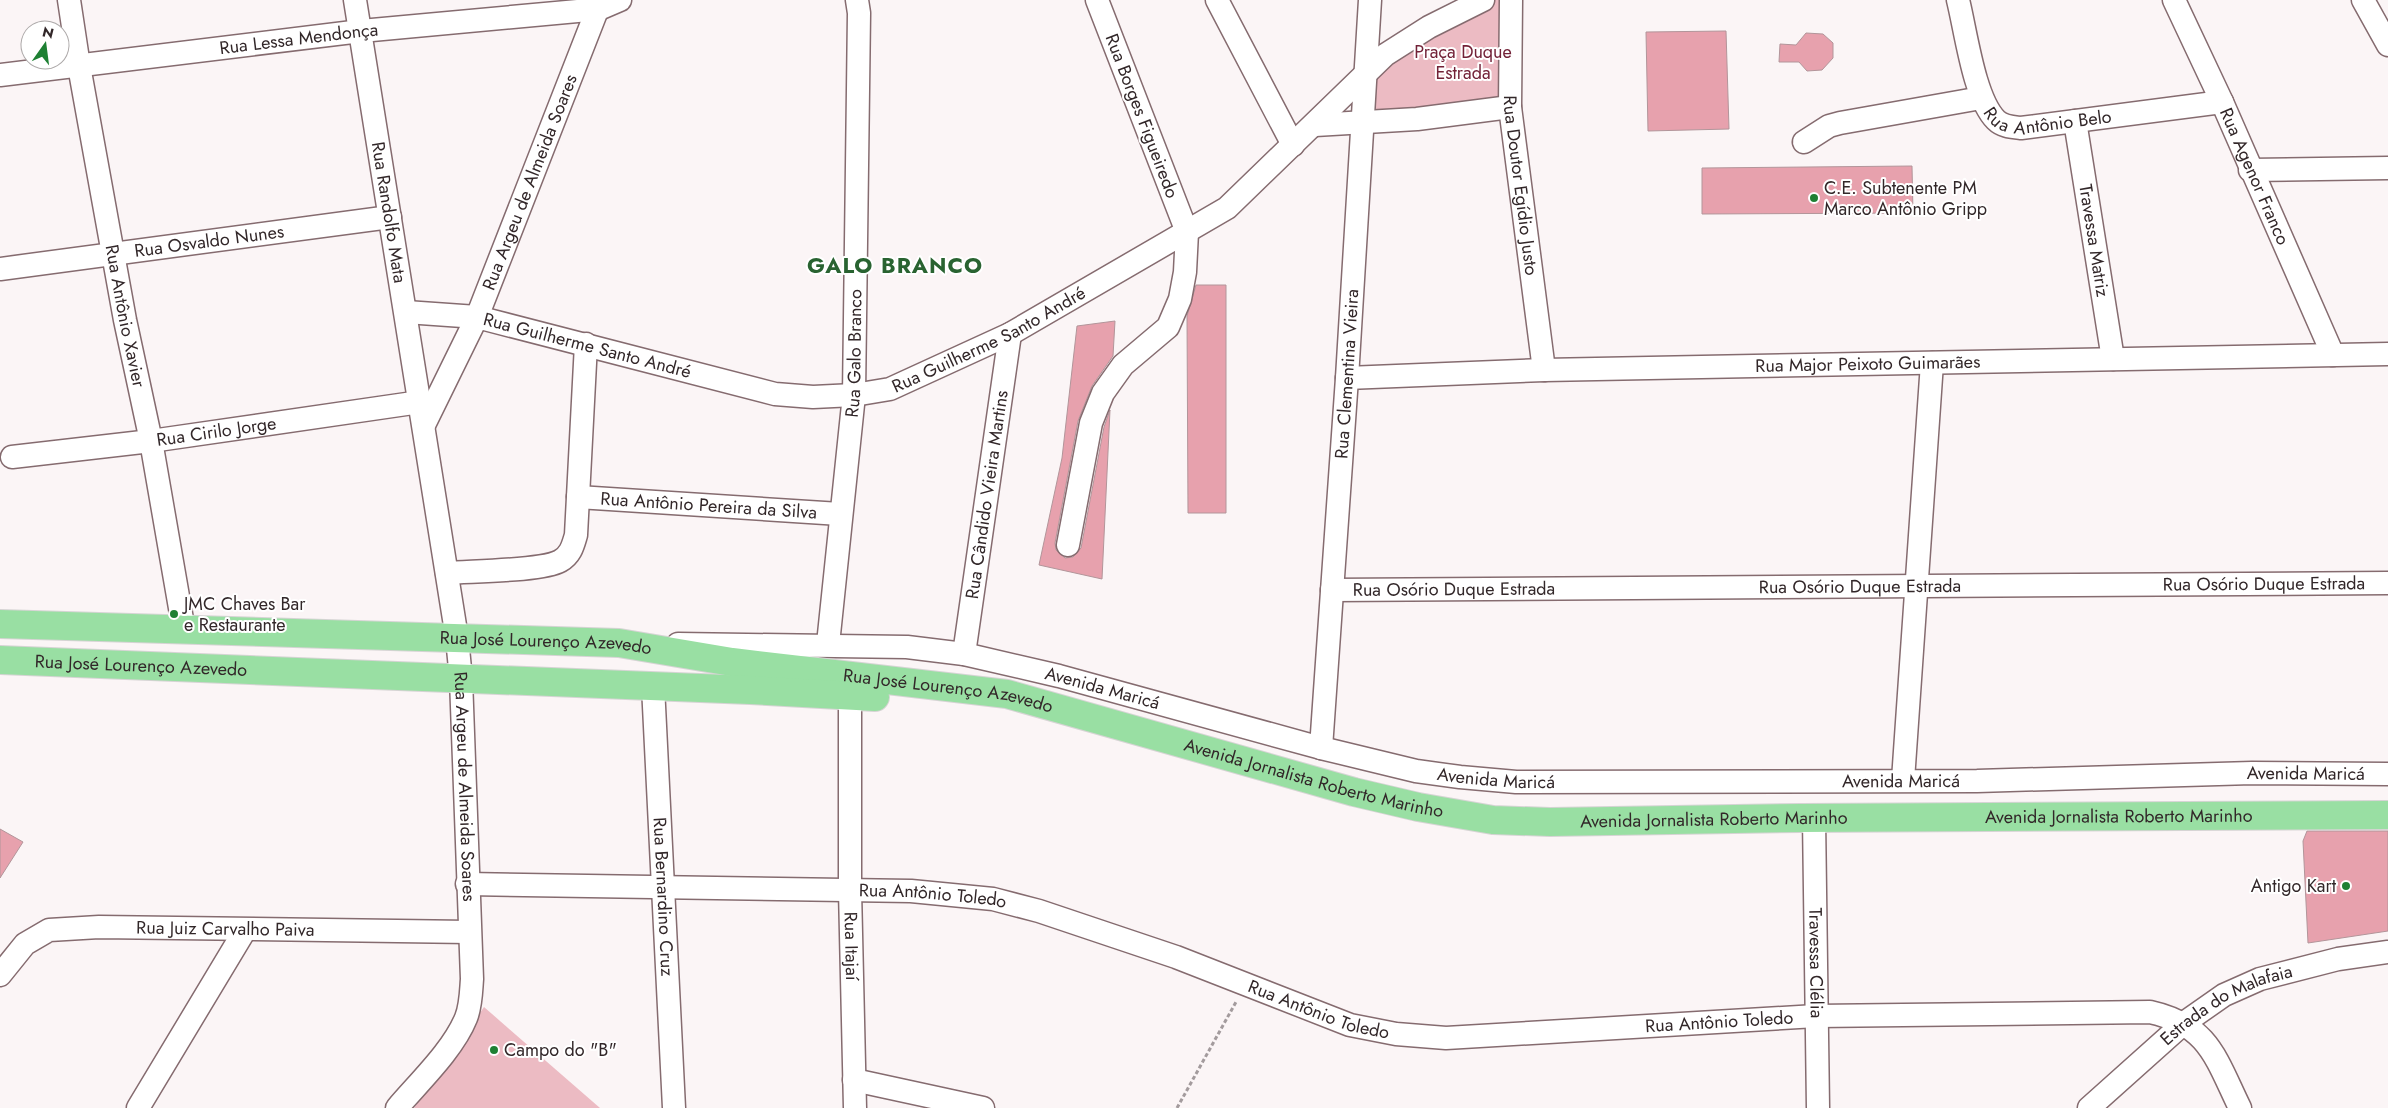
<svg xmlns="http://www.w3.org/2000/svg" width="2388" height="1108" font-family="Jost,sans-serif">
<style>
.green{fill:#ecbbc3}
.building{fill:#e7a1ad;stroke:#b2959a}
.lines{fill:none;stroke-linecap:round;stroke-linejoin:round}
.minor-casing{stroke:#856b6f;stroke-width:25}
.major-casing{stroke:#d6d4d4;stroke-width:30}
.path{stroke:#a39b9d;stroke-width:3;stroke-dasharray:4 2.5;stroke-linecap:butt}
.minor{stroke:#fff;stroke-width:22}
.major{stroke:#99dfa3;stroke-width:28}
.poi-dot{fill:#1e8033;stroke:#fff;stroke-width:2}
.labels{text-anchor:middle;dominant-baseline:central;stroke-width:4;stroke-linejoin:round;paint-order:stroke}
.street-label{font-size:18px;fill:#322729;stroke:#fff}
.park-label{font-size:18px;fill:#722137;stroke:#fff}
.poi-label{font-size:18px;fill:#322729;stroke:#fff;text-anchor:start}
.district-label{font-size:22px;font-weight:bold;letter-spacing:1px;fill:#296331;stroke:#fff}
</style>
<rect width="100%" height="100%" fill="#fbf5f6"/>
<!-- green -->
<g class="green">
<path d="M1483,0H1511L1510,102L1364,123L1367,71Z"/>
<path d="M484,1007L600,1108H414Z"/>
</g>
<!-- building -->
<g class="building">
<path d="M1726,31L1729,129L1648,131L1646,32Z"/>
<path d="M1806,33L1823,34L1833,43V58L1822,70L1807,71L1799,62H1779L1780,44L1796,45Z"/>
<path d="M1912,166L1913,213L1702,214V168Z"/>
<path d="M1196,285H1226V513H1188L1187,316Z"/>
<path d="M1115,321L1113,356L1092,386L1078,421L1055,543L1056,550L1065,558L1073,557L1081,548L1104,427L1110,410L1102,579L1039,565L1062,458L1077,326Z"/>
<path d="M0,829L23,842L0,878Z"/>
<path d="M2307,831H2388V931L2308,943L2303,841Z"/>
</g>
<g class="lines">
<defs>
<g id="minor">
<path id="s1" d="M69,0L79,66L125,320L151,441L184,631"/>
<path id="s2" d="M355,0L457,638L461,679L472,979C471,992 471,1006 466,1018C453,1050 419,1082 397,1108"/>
<path d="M1217,0L1293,145"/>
<path id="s3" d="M1511,0L1510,107L1544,370"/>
<path id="s4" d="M1958,0C1966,32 1974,98 1996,120C2003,127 2013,127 2021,128L2222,102"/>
<path id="s5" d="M2174,0L2222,102L2333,355"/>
<path d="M2363,0L2388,45"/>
<path id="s6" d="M0,75L361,31L599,9L620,0"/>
<path id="s7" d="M2075,121L2113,359"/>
<path d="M1315,125L1417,119L1510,107"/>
<path d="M1804,142L1829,126L1840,123L1981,98"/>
<path d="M2250,170L2388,168"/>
<path id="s8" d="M0,269L390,217"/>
<path id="s9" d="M406,312L477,317L775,394L813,397L854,395L890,389L1010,334L1227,208L1385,55L1429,27L1483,0"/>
<path id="s10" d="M1347,378L1544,370L2388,354"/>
<path id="s11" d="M424,425L477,317L601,0"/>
<path id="s12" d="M12,457L151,441L420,402"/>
<path id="s13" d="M578,497L840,514"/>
<path d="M1068,545L1091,423L1103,393L1123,365L1168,327L1180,299L1185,272L1187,232L1097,0"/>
<path d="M447,573C472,571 542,571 560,561C571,555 573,545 576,535L586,344"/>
<path id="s14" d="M1332,590L2388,583"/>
<path id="s15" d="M678,644L907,647L964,654L1059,676L1321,748L1416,771L1460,777L1516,782L1977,781L2252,773L2388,774"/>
<path id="s16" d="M828,644L854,395L859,13L857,0"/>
<path id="s17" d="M964,654L1010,334"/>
<path id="s18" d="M653,686L674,1108"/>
<path id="s19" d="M850,695V890L855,1108"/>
<path id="s20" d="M1321,748L1347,378L1370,0"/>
<path d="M1903,780L1932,363"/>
<path id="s21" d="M1814,818L1818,1108"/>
<path id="s22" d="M467,884L911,891L993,899L1039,911L1176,957L1350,1025L1396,1034L1446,1038L1816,1016L2150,1012C2209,1025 2216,1059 2240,1108"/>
<path id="s23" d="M0,975L25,944L49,930L99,927L469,932"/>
<path d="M854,1080L983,1108"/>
<path d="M138,1108L245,930"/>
<path id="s24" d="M2089,1108L2184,1023L2224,995L2260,979L2338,959L2388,952"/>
</g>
<g id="major">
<path id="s25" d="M0,624L619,643L732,662L1007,694L1354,792L1418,807L1493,820L1550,822L1801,818L2388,815"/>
<path id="s26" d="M0,660L750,690L875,697"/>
</g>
</defs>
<!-- minor casing -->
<use href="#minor" class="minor-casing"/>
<!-- major casing -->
<use href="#major" class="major-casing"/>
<!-- path -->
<path class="path" d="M1177,1108L1236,1002"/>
<!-- minor -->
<use href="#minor" class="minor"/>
<!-- major -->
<use href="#major" class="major"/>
</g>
<!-- markers -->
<g class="poi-dot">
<circle cx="1814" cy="198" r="5"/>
<circle cx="174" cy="614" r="5"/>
<circle cx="2346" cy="886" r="5"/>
<circle cx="494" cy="1050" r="5"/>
</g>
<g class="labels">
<!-- street labels -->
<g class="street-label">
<text stroke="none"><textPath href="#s6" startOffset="301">Rua Lessa Mendonça</textPath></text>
<text stroke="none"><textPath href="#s4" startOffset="179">Rua Antônio Belo</textPath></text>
<text transform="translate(1142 116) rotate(69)">Rua Borges Figueiredo</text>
<text stroke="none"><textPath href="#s5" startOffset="194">Rua Agenor Franco</textPath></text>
<text stroke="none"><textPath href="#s11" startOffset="265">Rua Argeu de Almeida Soares</textPath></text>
<text stroke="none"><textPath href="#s3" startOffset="186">Rua Doutor Egídio Justo</textPath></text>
<text stroke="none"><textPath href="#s2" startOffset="215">Rua Randolfo Mata</textPath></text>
<text stroke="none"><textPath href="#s7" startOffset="121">Travessa Matriz</textPath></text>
<text stroke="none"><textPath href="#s8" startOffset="211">Rua Osvaldo Nunes</textPath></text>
<text stroke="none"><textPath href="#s1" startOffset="321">Rua Antônio Xavier</textPath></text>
<text stroke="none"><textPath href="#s9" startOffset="605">Rua Guilherme Santo André</textPath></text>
<text stroke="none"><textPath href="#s9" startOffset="185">Rua Guilherme Santo André</textPath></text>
<text stroke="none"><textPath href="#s16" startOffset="292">Rua Galo Branco</textPath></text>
<text stroke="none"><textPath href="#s10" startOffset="521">Rua Major Peixoto Guimarães</textPath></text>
<text stroke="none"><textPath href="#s20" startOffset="375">Rua Clementina Vieira</textPath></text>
<text stroke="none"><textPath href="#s12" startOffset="206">Rua Cirilo Jorge</textPath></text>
<text stroke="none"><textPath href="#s17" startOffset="161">Rua Cândido Vieira Martins</textPath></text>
<text stroke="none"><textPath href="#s13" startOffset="131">Rua Antônio Pereira da Silva</textPath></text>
<text stroke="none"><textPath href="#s14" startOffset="932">Rua Osório Duque Estrada</textPath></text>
<text stroke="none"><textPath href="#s14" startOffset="528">Rua Osório Duque Estrada</textPath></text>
<text stroke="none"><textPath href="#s14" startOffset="122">Rua Osório Duque Estrada</textPath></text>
<text stroke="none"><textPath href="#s25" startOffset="546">Rua José Lourenço Azevedo</textPath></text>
<text stroke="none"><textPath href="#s26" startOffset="141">Rua José Lourenço Azevedo</textPath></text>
<text stroke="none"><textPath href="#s15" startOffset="429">Avenida Maricá</textPath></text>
<text stroke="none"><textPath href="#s25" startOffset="952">Rua José Lourenço Azevedo</textPath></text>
<text stroke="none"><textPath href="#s15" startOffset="1644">Avenida Maricá</textPath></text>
<text stroke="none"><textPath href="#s25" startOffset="1329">Avenida Jornalista Roberto Marinho</textPath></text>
<text stroke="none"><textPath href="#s15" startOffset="834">Avenida Maricá</textPath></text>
<text stroke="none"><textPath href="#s15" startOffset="1239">Avenida Maricá</textPath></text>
<text stroke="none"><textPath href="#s2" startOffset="795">Rua Argeu de Almeida Soares</textPath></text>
<text stroke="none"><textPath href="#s25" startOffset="2139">Avenida Jornalista Roberto Marinho</textPath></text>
<text stroke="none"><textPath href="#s25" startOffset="1734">Avenida Jornalista Roberto Marinho</textPath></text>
<text stroke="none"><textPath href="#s18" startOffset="211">Rua Bernardino Cruz</textPath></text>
<text stroke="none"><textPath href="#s22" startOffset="466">Rua Antônio Toledo</textPath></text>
<text stroke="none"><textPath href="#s23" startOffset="244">Rua Juiz Carvalho Paiva</textPath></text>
<text stroke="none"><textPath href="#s19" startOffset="251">Rua Itajaí</textPath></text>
<text stroke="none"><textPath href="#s21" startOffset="145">Travessa Clélia</textPath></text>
<text stroke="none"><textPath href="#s24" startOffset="174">Estrada do Malafaia</textPath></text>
<text stroke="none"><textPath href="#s22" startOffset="871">Rua Antônio Toledo</textPath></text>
<text stroke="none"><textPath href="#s22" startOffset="1276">Rua Antônio Toledo</textPath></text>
</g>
<!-- park labels -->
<g class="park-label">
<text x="1463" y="52">Praça Duque<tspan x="1463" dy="21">Estrada</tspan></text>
</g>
<!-- poi labels -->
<g class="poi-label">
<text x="1824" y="188">C.E. Subtenente PM<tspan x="1824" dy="21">Marco Antônio Gripp</tspan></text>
<text x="184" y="604">JMC Chaves Bar<tspan x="184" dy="21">e Restaurante</tspan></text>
<text x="2336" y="886" text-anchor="end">Antigo Kart</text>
<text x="504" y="1050">Campo do "B"</text>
</g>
<!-- district labels -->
<g class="district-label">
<text x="895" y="265">GALO BRANCO</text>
</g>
</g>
<!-- north arrow -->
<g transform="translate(45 45) rotate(14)"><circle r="24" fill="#ffffff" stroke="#ada9a9"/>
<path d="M0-4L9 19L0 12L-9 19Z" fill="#1e8033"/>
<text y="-8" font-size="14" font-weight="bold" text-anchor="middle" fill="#322729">N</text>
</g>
</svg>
